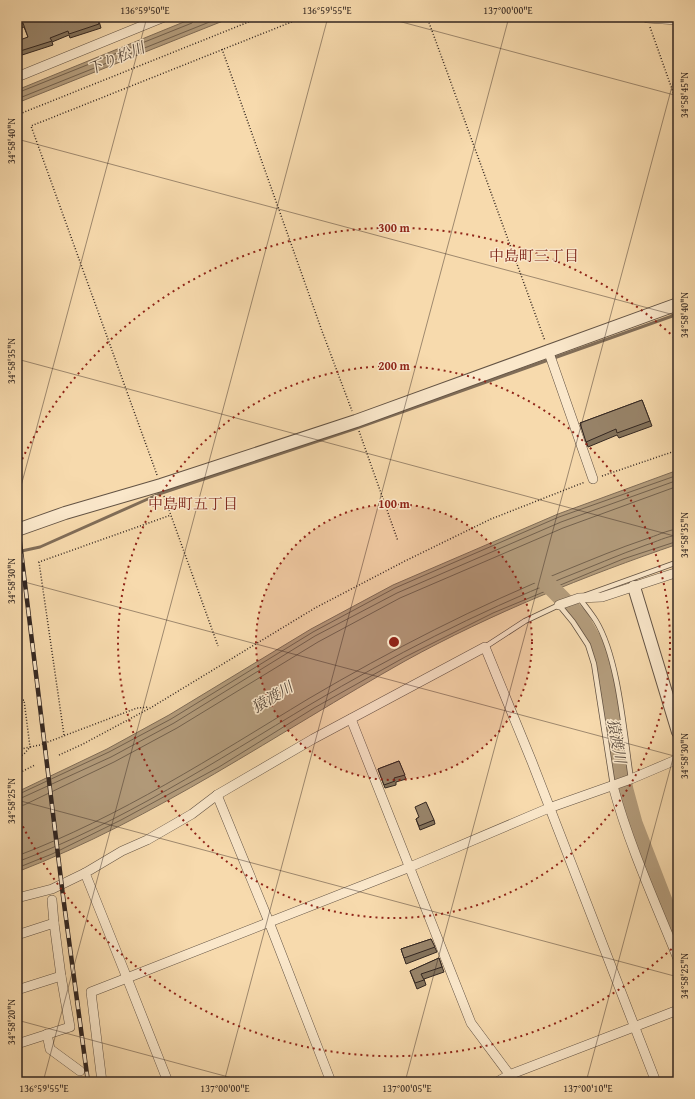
<svg xmlns="http://www.w3.org/2000/svg" width="695" height="1099" font-family="'Gentium Book Plus','Noto Serif JP',serif">
<style>
.water{fill:#b49d7d;stroke:#806d58}
.lines{fill:none;stroke-linecap:round;stroke-linejoin:round}
.shore{stroke:#73624f;stroke-width:1}
.stream{stroke:#806d58;stroke-width:3}
.river{stroke:#b49d7d;stroke-width:17}
.service-casing{stroke:#635344;stroke-width:6}
.minor-casing{stroke:#635344;stroke-width:10}
.tertiary-casing{stroke:#635344;stroke-width:14}
.path{stroke:#322621;stroke-width:1.5;stroke-dasharray:1 2;stroke-linecap:butt}
.service{stroke:#fae7ca;stroke-width:4.5}
.minor{stroke:#fae7ca;stroke-width:9}
.tertiary{stroke:#fae7ca;stroke-width:12}
.rail-casing{stroke:#322621;stroke-width:4.5}
.rail{stroke:#fae7ca;stroke-width:3;stroke-dasharray:9;stroke-linecap:butt}
.wall{fill:#83725b;stroke:#322621}
.building{fill:#98846a;stroke:#322621}
.ticks{fill:none;stroke:#322621;stroke-width:1;stroke-opacity:0.45}
.ring{fill:none;stroke:#8f2418;stroke-width:2;stroke-dasharray:2 4}
.labels{text-anchor:middle;dominant-baseline:central;stroke-width:3;stroke-linejoin:round;paint-order:stroke}
.water-label{font-size:15px;font-style:italic;fill:#594a3d;stroke:#fae7ca}
.neighbourhood-label{font-size:15px;fill:#7a1f14;stroke:#fae7ca}
.centre{fill:#8f2418;stroke:#fae7ca;stroke-width:2}
.ring-label{font-size:12px;text-anchor:middle;font-weight:bold;fill:#8f2418;stroke:#fae7ca;stroke-width:3;stroke-linejoin:round;paint-order:stroke}
.neatline{fill:none;stroke:#322621;stroke-width:1.5}
.ticks-label{font-size:10px;text-anchor:middle;fill:#322621}
</style>
<rect width="100%" height="100%" fill="#f7daad"/>
<filter id="stains"><feTurbulence type="fractalNoise" baseFrequency=".005" numOctaves="4"/><feColorMatrix values="0 0 0 0 .2 0 0 0 0 .09 0 0 0 0 .02 0 0 0 .5 -.17"/></filter>
<radialGradient id="worn" r=".72"><stop offset=".6" stop-color="#630" stop-opacity="0"/><stop offset="1" stop-color="#630" stop-opacity=".3"/></radialGradient>
<!-- water -->
<g class="water">
<path d="M196,17H233L17,103V90Z"/>
<path d="M678,470V544C585,576 492,613 405,661C277,733 155,819 17,872V792L107,749L169,715L311,629L393,585L558,514Z"/>
</g>
<g class="lines">
<!-- shore -->
<g class="shore">
<path d="M17,93L192,23L195,17"/>
<path d="M17,99L222,17"/>
<path d="M17,795L109,752L171,719L313,632L395,588L559,517L678,475"/>
<path d="M17,800L111,757L174,723L315,636L397,593L561,522L678,480"/>
<path d="M17,806L24,805L114,762L177,728L318,642L400,598L563,528L678,486"/>
<path d="M17,856C120,817 214,756 308,699C391,650 477,606 566,570C593,559 619,548 646,539C656,536 667,530 678,529"/>
<path d="M17,862C121,823 216,761 311,704C392,656 476,613 563,578C591,567 618,555 646,545C656,542 667,536 678,535"/>
<path d="M17,868L52,854L121,820L219,767L314,708L405,657L493,613L623,559L678,541"/>
</g>
<!-- stream -->
<path class="stream" d="M17,552L40,547L159,494L354,429L678,314"/>
<!-- river -->
<path class="river" d="M539,575L580,617L594,642L606,671L615,740L625,790L634,823L678,937"/>
<defs>
<g id="service">
<path d="M586,595L678,562"/>
<path d="M580,599C585,606 591,613 596,621C619,659 624,734 631,779"/>
<path d="M485,647L525,621L559,605L573,622L588,645L594,664L613,786"/>
</g>
<g id="minor">
<path d="M647,18L678,20"/>
<path d="M17,77L164,17"/>
<path d="M548,350L593,479"/>
<path d="M559,605L579,598L602,597L678,572"/>
<path d="M351,719L471,1023L515,1082"/>
<path d="M613,786C629,845 655,902 678,959"/>
<path d="M217,795L269,922L331,1082"/>
<path d="M17,898L52,889L85,873"/>
<path d="M52,900L54,923"/>
<path d="M17,935L54,923L61,976L17,990"/>
<path d="M47,1034L50,1049L80,1071"/>
<path d="M17,1044L70,1027L61,976"/>
<path d="M102,1082L91,992L127,978L85,873L122,851L147,840L192,814L217,795L313,739L485,647L532,762L656,1082"/>
<path d="M168,1082L127,978L410,867L549,808L631,779L678,759"/>
<path d="M497,1082L509,1075L678,1010"/>
</g>
<g id="tertiary">
<path d="M17,530L65,513L161,485L356,421L678,304"/>
<path d="M634,587L678,732"/>
</g>
</defs>
<!-- service casing -->
<use href="#service" class="service-casing"/>
<!-- minor casing -->
<use href="#minor" class="minor-casing"/>
<!-- tertiary casing -->
<use href="#tertiary" class="tertiary-casing"/>
<!-- path -->
<g class="path">
<path d="M427,17L545,341"/>
<path d="M650,27L678,106"/>
<path d="M222,49L322,331L352,411"/>
<path d="M17,115L261,17"/>
<path d="M359,431L398,541"/>
<path d="M157,475L31,126L304,17"/>
<path d="M602,476L678,450"/>
<path d="M164,496L218,646"/>
<path d="M17,701L24,700L30,747L17,750"/>
<path d="M64,735L39,562L171,515"/>
<path d="M59,755L83,744L152,707L315,608L405,561L491,519L585,482"/>
<path d="M17,759L24,754L30,747L40,745L137,708L149,707"/>
<path d="M17,774L35,765"/>
</g>
<!-- service -->
<use href="#service" class="service"/>
<!-- minor -->
<use href="#minor" class="minor"/>
<!-- tertiary -->
<use href="#tertiary" class="tertiary"/>
<defs>
<path id="rail" d="M17,518L63,896L88,1082"/>
</defs>
<!-- rail casing -->
<use href="#rail" class="rail-casing"/>
<!-- rail -->
<use href="#rail" class="rail"/>
</g>
<!-- wall -->
<g class="wall">
<path d="M17,17H112L99,21L101,28L70,38L69,35L52,42L53,45L19,56L17,52L28,37L24,27L17,30Z"/>
<path d="M642,400L652,426L619,438L617,435L588,447L580,423Z"/>
<path d="M399,761L406,779L396,782V785L385,788L378,769Z"/>
<path d="M419,817L434,820L435,824L420,830L416,819Z"/>
<path d="M431,939L437,952L406,964L401,949Z"/>
<path d="M439,958L444,972L424,979L426,985L417,989L410,971Z"/>
</g>
<!-- building -->
<g class="building">
<path d="M17,17H98H97L99,24L69,34L68,31L50,38L52,41L17,52V41L28,37L23,23L17,25Z"/>
<path d="M642,400L650,421L617,433L616,429L586,442L580,423Z"/>
<path d="M399,761L405,775L394,778L395,781L384,785L378,769Z"/>
<path d="M426,802L434,820L419,826L416,819L419,817L415,807Z"/>
<path d="M431,939L435,947L404,958L401,949Z"/>
<path d="M439,958L442,967L421,974L424,980L415,983L410,971Z"/>
</g>
<!-- ticks -->
<path class="ticks" d="M383,17L678,96M17,139L678,316M17,359L678,537M17,501L147,17M17,580L678,757M17,800L678,977M17,1020L247,1082M43,1082L328,17M224,1082L509,17M405,1082L678,64M586,1082L678,740"/>
<!-- distance rings -->
<circle cx="394" cy="642" r="138" fill="#8f2418" fill-opacity=".12"/>
<g class="ring">
<circle cx="394" cy="642" r="138"/>
<circle cx="394" cy="642" r="276"/>
<path d="M676 945A414 414 0 0 1 17 814M17 470A414 414 0 0 1 676 339"/>
</g>
<g class="labels">
<!-- water labels -->
<g class="water-label">
<text transform="translate(116 58) rotate(-23)">下り松川</text>
<text transform="translate(272 697) rotate(-31)">猿渡川</text>
<text transform="translate(617 741) rotate(80)">猿渡川</text>
</g>
<!-- neighbourhood labels -->
<g class="neighbourhood-label">
<text x="534" y="255">中島町三丁目</text>
<text x="193" y="503">中島町五丁目</text>
</g>
</g>
<circle cx="394" cy="642" r="6" class="centre"/>
<g class="ring-label">
<text x="394" y="232">300 m</text>
<text x="394" y="370">200 m</text>
<text x="394" y="508">100 m</text>
</g>
<!-- margin -->
<rect width="695" height="1099" fill="none" stroke="#f7daad" stroke-width="44"/>
<rect x="22" y="22" width="651" height="1055" class="neatline"/>
<g class="ticks-label">
<text x="145" y="14">136°59'50"E</text>
<text x="327" y="14">136°59'55"E</text>
<text x="508" y="14">137°00'00"E</text>
<text transform="translate(684 95) rotate(-90)" y="4">34°58'45"N</text>
<text transform="translate(11 141) rotate(-90)" y="4">34°58'40"N</text>
<text transform="translate(684 315) rotate(-90)" y="4">34°58'40"N</text>
<text transform="translate(11 361) rotate(-90)" y="4">34°58'35"N</text>
<text transform="translate(684 535) rotate(-90)" y="4">34°58'35"N</text>
<text transform="translate(11 581) rotate(-90)" y="4">34°58'30"N</text>
<text transform="translate(684 756) rotate(-90)" y="4">34°58'30"N</text>
<text transform="translate(11 801) rotate(-90)" y="4">34°58'25"N</text>
<text transform="translate(684 976) rotate(-90)" y="4">34°58'25"N</text>
<text transform="translate(11 1022) rotate(-90)" y="4">34°58'20"N</text>
<text x="44" y="1092">136°59'55"E</text>
<text x="225" y="1092">137°00'00"E</text>
<text x="407" y="1092">137°00'05"E</text>
<text x="588" y="1092">137°00'10"E</text>
</g>
<rect width="100%" height="100%" filter="url(#stains)"/>
<rect width="100%" height="100%" fill="url(#worn)"/>
</svg>
